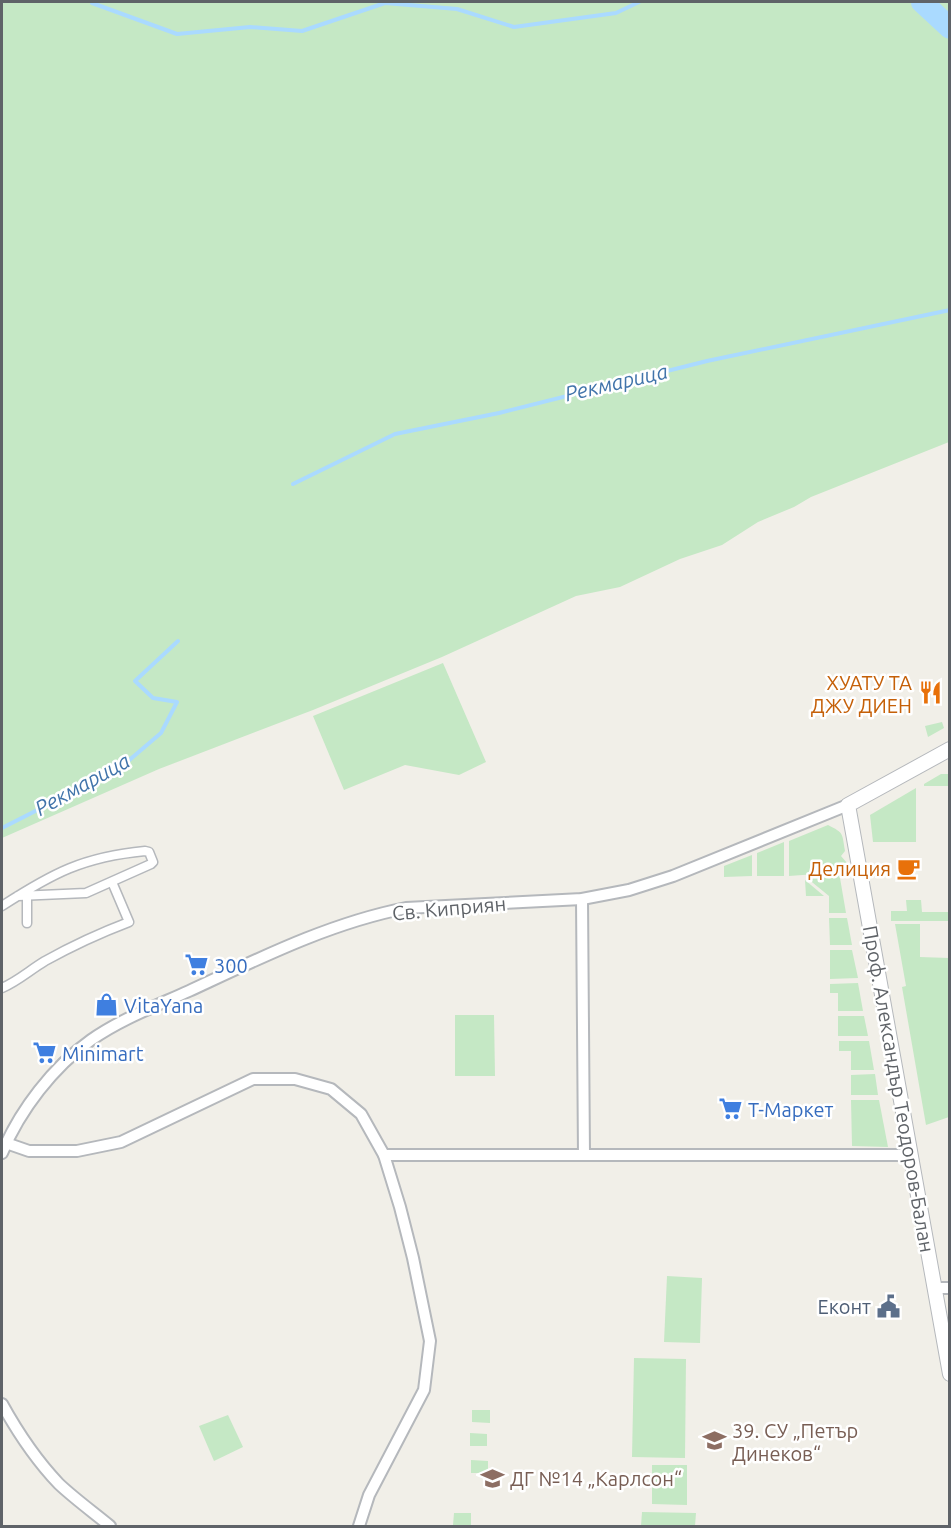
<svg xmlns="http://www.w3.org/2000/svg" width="951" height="1528" font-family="Ubuntu,sans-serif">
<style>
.green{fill:#c5e8c5}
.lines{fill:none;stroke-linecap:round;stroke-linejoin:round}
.stream{stroke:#aadaff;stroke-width:4}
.river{stroke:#aadaff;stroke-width:22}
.pedestrian-casing{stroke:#b5b8bc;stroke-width:11}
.minor-casing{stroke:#b5b8bc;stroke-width:14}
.tertiary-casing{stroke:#b5b8bc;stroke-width:16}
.pedestrian{stroke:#fff;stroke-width:8}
.minor{stroke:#fff;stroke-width:10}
.tertiary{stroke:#fff;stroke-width:14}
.labels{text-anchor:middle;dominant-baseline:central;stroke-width:5;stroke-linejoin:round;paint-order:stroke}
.food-label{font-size:20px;fill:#c56008;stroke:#fff;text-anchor:end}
.street-label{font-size:20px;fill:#5f6368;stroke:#fff}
.shop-label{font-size:20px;fill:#366cbe;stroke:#fff;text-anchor:start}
.service-label{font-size:20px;fill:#4e5e75;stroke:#fff;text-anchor:end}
.education-label{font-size:20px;fill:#785e54;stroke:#fff;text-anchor:start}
.water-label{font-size:21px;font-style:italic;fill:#4174aa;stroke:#fff}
</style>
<rect width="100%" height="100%" fill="#f1efe8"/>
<!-- green -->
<g class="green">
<path d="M2,2H949V442L811,497L794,507L758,522L722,545L680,559L620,587L576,596L442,657L313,710L159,769L2,838Z"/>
<path d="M443,663L486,762L459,775L405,765L344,790L313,716Z"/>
<path d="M942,722L944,728L928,737L925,726Z"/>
<path d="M941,774H949V786H924V784Z"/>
<path d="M916,788V842H873L870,815Z"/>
<path d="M828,825C844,833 842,833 845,851L841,856L847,863V870L843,872L789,876V841Z"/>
<path d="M784,842V876H757V853Z"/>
<path d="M752,855V876L724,877V866Z"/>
<path d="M842,875L840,878L846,913H829V896L807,878Z"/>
<path d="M805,880L824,896H806Z"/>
<path d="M906,900H921L922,912H949V921H891V911H907Z"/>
<path d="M829,918H847L852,945H830Z"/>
<path d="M895,924H920V957L949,958V1117L926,1125L902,987L906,986Z"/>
<path d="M830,950H852L858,978L830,979Z"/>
<path d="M858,983L863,1011H838V993H830V984Z"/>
<path d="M455,1015H494L495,1076H455Z"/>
<path d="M838,1016H864L868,1036H838Z"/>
<path d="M839,1041H869L874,1070H851V1051H839Z"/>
<path d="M875,1074L878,1095H851V1075Z"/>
<path d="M851,1100H879L888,1147L852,1146Z"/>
<path d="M667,1276L702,1278L700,1343L664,1342Z"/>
<path d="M634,1358L686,1359L685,1458L632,1457Z"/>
<path d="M472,1410H490V1423L472,1422Z"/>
<path d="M228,1415L243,1447L214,1461L199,1426Z"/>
<path d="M470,1433L487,1434V1446H470Z"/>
<path d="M471,1460L488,1461V1473H471Z"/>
<path d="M652,1465H687V1505L652,1504Z"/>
<path d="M642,1512L696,1513L695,1526H641Z"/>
<path d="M454,1513H471V1526L453,1525Z"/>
</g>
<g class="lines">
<!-- stream -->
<g class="stream">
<path d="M92,3L177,34L250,27L302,31L385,3L457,9L514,27L616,13L639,2"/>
<path d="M293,484L395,434L499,413L707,361L950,310"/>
<path d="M2,828L120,768L161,733L177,702L153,698L135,681L178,641"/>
</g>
<!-- river -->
<path class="river" d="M922,2L950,28"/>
<defs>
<g id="pedestrian">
<path d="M27,896V923"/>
<path d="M2,906C53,873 83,857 145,851L149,852L153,862L151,864L86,893L18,896"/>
<path d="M2,988C18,981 30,970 45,961C72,946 100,933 129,922L112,882"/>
</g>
<g id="minor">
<path d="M582,899L584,1155"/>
<path d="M6,1143L29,1151H77L121,1142L253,1079H295L331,1089L361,1114L384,1155L400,1207L413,1258L430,1341L424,1390L369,1495L359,1526"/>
<path d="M2,1153C20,1110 53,1067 91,1040C121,1019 156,1006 189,991C260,958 330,923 406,908L582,899L629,890L673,876L848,805"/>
<path d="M384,1155H910"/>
<path d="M935,1288H950"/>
<path d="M2,1404C18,1433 36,1460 59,1484C75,1499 93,1512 110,1526"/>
</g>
<path id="tertiary" d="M950,749L848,805L950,1374"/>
</defs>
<!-- pedestrian casing -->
<use href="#pedestrian" class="pedestrian-casing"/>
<!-- minor casing -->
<use href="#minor" class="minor-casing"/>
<!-- tertiary casing -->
<use href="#tertiary" class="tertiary-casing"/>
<!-- pedestrian -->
<use href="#pedestrian" class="pedestrian"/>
<!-- minor -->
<use href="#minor" class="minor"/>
<!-- tertiary -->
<use href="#tertiary" class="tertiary"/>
</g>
<!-- icons -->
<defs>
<symbol id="restaurant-bare" viewBox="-9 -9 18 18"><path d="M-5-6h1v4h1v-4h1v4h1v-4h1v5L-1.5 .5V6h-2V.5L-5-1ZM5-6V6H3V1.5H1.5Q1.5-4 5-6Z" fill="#e8710a" stroke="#fff" stroke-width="2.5" paint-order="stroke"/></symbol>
<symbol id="cafe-bare" viewBox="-9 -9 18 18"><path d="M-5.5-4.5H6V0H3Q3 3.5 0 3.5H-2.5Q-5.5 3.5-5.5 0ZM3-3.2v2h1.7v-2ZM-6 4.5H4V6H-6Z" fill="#e8710a" stroke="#fff" stroke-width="2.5" paint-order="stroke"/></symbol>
<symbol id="supermarket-bare" viewBox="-9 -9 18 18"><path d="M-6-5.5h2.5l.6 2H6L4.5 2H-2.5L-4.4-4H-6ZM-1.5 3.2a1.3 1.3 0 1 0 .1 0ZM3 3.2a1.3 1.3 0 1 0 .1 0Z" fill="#3f7fe0" stroke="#fff" stroke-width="2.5" paint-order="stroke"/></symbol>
<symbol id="shop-bare" viewBox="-9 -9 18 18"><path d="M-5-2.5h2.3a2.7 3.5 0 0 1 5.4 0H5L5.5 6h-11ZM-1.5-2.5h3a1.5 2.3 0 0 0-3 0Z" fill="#3f7fe0" stroke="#fff" stroke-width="2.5" paint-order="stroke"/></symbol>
<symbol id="civic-bare" viewBox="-9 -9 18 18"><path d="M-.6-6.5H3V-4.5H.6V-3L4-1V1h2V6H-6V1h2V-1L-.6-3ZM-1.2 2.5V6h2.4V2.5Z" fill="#5c6f8a" stroke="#fff" stroke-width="2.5" paint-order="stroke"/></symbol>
<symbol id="school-bare" viewBox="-9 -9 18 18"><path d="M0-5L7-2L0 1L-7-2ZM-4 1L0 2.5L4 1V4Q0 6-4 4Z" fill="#8d6e63" stroke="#fff" stroke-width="2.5" paint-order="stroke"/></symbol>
</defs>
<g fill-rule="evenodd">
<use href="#restaurant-bare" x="914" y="676" width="33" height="33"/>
<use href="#cafe-bare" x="892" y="852" width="33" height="33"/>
<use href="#supermarket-bare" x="180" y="948" width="33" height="33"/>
<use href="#shop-bare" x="90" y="988" width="33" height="33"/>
<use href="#supermarket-bare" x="28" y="1036" width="33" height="33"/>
<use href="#supermarket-bare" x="714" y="1092" width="33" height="33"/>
<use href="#civic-bare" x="872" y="1290" width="33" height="33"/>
<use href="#school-bare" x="698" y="1424" width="33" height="33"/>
<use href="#school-bare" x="476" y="1462" width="33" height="33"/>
</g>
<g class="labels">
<!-- food labels -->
<g class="food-label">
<text x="912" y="682">ХУАТУ ТА<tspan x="912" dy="23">ДЖУ ДИЕН</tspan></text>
<text x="891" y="868">Делиция</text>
</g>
<!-- street labels -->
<g class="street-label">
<text transform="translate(449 908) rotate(-5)">Св. Киприян</text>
<text transform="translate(899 1089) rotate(80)">Проф. Александър Теодоров-Балан</text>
</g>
<!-- shop labels -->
<g class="shop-label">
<text x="214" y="965">300</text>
<text x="124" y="1005">VitaYana</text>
<text x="62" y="1053">Minimart</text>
<text x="748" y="1109">Т-Маркет</text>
</g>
<!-- service labels -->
<g class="service-label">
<text x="871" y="1306">Еконт</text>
</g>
<!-- education labels -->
<g class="education-label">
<text x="732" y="1430">39. СУ „Петър<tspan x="732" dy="23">Динеков“</tspan></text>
<text x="510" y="1478">ДГ №14 „Карлсон“</text>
</g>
<!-- water labels -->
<g class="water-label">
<text transform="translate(616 382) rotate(-13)">Рекмарица</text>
<text transform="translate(82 784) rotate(-29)">Рекмарица</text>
</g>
</g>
<!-- border -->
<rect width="951" height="1528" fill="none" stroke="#5f6368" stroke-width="6"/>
</svg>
